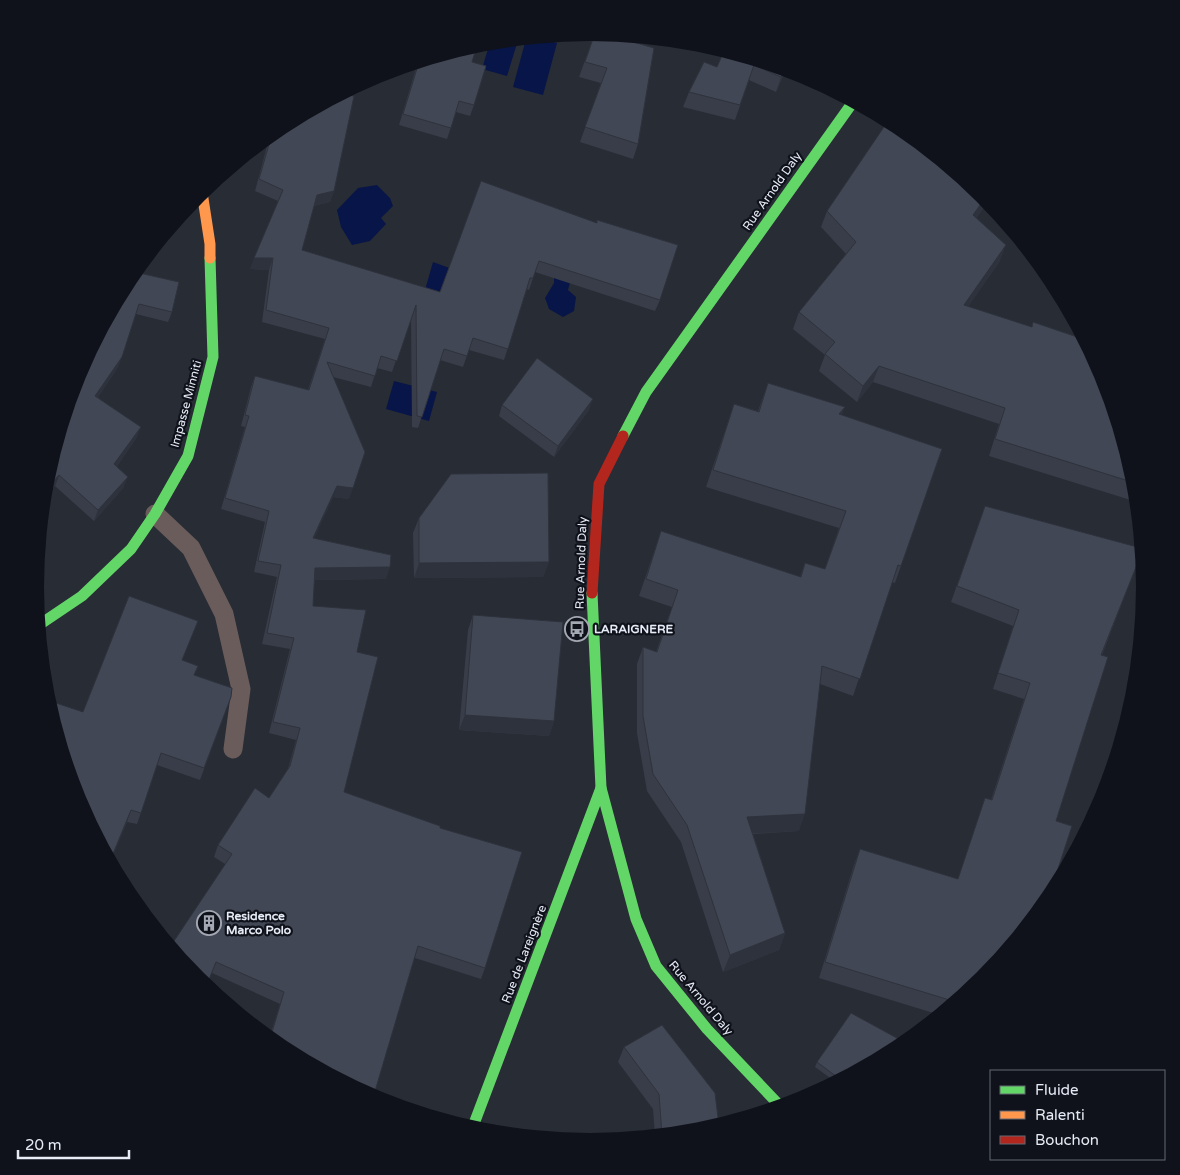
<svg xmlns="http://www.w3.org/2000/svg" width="1180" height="1175" font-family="'Varela Round',sans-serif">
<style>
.water{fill:#071548}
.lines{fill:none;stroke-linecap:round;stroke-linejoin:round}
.lane{stroke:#6a5c5b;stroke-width:19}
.fast{stroke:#63d668;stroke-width:11}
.slow{stroke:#ff974d;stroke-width:11}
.jam{stroke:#b3261e;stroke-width:11}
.wall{fill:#383d49}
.shaded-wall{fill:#2e323c}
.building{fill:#414755;stroke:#2e323c}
.labels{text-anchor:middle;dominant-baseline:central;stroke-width:4.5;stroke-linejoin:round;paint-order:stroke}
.street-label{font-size:12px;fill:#e6ebf6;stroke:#0f121a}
.poi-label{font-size:12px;font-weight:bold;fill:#e6ebf6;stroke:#0f121a;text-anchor:start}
</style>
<rect width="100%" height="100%" fill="#282c34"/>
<!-- water -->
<g class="water">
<path d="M539,38L557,43L543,95L513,87L526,39Z"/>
<path d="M518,40L507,76L482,69L490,42Z"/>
<path d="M377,185L390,198L393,206L381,218L386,224L370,241L352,245L341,227L337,210L358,188Z"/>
<path d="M433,262L485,281L470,304L425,290Z"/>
<path d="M554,267L572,275L568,290L576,297L574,311L563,317L549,309L545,298L554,283Z"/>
<path d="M394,381L437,392L429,421L386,409Z"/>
</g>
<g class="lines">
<!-- lane -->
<path class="lane" d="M155,514L191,548L224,614L241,689L233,749"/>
<!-- fast -->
<g class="fast">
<path d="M623,436L646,392L853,102"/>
<path d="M592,593L601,788L636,919L656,966L707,1029L781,1107"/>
<path d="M39,625L82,596L131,549L155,514L188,456L213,357L210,258"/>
<path d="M472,1129L601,788"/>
</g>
<!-- slow -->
<path class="slow" d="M202,192L210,244V258"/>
<!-- jam -->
<path class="jam" d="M592,593L599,484L623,436"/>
</g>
<!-- wall -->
<g class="wall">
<path d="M595,33L638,144L633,159L580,142L601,83L579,77Z"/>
<path d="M477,45L472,62L474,105L470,116L456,112L447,139L399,125L418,62Z"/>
<path d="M724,51L786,70L776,92L749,80L735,120L683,107L689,92L717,67Z"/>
<path d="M282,126L334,191L330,202L314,206L302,250L440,292L481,181L660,300L655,311L535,272L529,290L527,289L504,360L469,350L463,367L440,360L418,428L412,427L411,317L392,372L377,368L371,387L333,377L349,499L333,497L314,538L386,579L314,580L313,606L357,652L344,792L440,828L485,968L481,979L415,958L281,1049L269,1039L280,1004L212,973L225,864L214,857L218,845L269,798L288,769L296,740L269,733L290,649L262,644L277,577L254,572L265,522L221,509L245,427L241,426L251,387L255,376L308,390L325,339L262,322L269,270L250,269L278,201L255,191L270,135Z"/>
<path d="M983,195L988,202L976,218L1000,261L968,306L1134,480L1137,502L989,456L999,424L873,382L857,402L819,371L825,355L793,329L799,312L846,254L821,227L827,211Z"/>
<path d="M129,279L172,312L168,322L136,314L118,367L98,397L137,437L117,466L124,487L94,521L55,486Z"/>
<path d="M768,383L842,415L942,449L895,583L892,582L853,696L820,684L799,831L753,834L785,933L779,950L723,972L681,842L647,791L637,733V664L643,647L656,652L672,607L639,596L661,531L800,577L805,563L825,569L839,528L706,487L734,404L758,411Z"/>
<path d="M502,405L589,410L554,457L499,416Z"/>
<path d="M985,506L1137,564L1102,655L1056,821L1052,887L1047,901L1045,903H1044L982,980L940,1015L819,978L854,865L860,849L958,879L985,798L991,800L1024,699L993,689L1013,626L951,602Z"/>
<path d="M419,518L549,562L543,577L414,578L413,533Z"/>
<path d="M473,615L554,721L549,736L459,730L468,630Z"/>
<path d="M193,632L182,660L194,675L231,697L200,780L157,765L137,824L127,822L110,862L77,800L47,700L83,712Z"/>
<path d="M624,1047L698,1132L655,1136L653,1109L618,1062Z"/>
<path d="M898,1049L836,1082L815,1067L817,1062Z"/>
</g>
<!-- shaded-wall -->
<g class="shaded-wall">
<path d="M785,69L786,70L776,92L781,77Z"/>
<path d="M334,191L330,202L313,206L317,195Z"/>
<path d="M985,198L988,202L967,232L973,215Z"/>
<path d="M1006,245L1000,261L958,322L964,305Z"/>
<path d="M254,258H273L269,270L250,269Z"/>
<path d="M122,357L118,367L92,406L95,396Z"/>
<path d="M879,366L873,382L857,402L863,386Z"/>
<path d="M593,399L589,410L554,457L558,446Z"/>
<path d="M845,407L839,424V414Z"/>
<path d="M141,427L137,437L111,474L114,464Z"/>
<path d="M59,475L55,486L44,498L45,491Z"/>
<path d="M128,477L124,487L94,521L98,510Z"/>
<path d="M337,486L353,488L349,499L333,497L309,550L313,538Z"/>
<path d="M549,562L543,577L414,578L419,563Z"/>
<path d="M390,567L386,579L311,580L315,568Z"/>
<path d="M465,715L554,721L549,736L459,730Z"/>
<path d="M131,810L127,822L110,862V861Z"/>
<path d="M805,814L799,831L741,834L747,817Z"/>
<path d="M785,933L779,950L723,972L730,955Z"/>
</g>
<!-- building -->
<g class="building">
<path d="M595,33L605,34L654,48L638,144L585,127L607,68L585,62Z"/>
<path d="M477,45L472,62L486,66L474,105L459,101L451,128L403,114L419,62Z"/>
<path d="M724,51L785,69L781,77L754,65L740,105L689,92L704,62L717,67Z"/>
<path d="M342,94L354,96L334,191L317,195L302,250L440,292L481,181L597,223V220L678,245L660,300L539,261L533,278H530L508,349L473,338L467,356L444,349L422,417L417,416L416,305L397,361L381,356L375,376L327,362L365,452L353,488L337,486L313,538L391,555L390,567L315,568L313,606L366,610L357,652L378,657L344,792L440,826V828L522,852L485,968L418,946L373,1098L281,1049L270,1039L284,992L216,962L206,987L197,980L170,947L232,854L218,845L255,788L269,798L290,766L300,728L273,722L294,638L267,633L281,565L258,561L269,511L225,498L249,416L245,415L255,376L309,390L329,328L266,310L273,258H254L283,190L259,179L272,134L282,126Z"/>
<path d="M888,121L899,126L983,195L985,198L973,215L1006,245L964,305L1032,327L1033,322L1083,339L1103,375L1134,480L1135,483L995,439L1005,408L879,366L863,386L825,354L835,342L799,312L856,242L827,211Z"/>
<path d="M135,272L179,282L172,312L139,304L122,357L95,396L141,427L114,464L128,477L98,510L59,475L45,491L46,479L77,375L129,279Z"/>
<path d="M537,358L593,399L558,446L502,405Z"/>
<path d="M768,383L845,407L839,414L942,449L901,566L898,565L860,679L822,666L805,814L747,817L785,933L730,955L687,825L653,774L643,716V647L657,652L678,590L646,579L661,531L801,577L805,563L825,569L846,511L713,470L734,404L759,412Z"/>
<path d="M548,473L549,562L419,563V518L451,474Z"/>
<path d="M985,506L1141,548L1142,552L1101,655L1108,657L1056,821L1072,826L1052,887L1050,886L1041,908L982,980L956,1002L825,962L860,849L958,879L985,798L992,800L1030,683L998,673L1019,610L957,586Z"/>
<path d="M129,596L198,621L182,660L198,666L194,675L232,688L231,697L204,768L161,753L141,813L131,810L110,861L77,800L68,769L70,764L66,763L47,700L83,712Z"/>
<path d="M473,615L563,622L554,721L465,715Z"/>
<path d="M851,1013L906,1043L898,1049L841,1080L817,1062Z"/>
<path d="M662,1025L715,1093L719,1126L698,1132L662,1135L659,1094L624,1047Z"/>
</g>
<!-- icons -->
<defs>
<symbol id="bus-ring" viewBox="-11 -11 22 22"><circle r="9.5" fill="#0f121a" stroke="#a4a8b2" stroke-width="1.5"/><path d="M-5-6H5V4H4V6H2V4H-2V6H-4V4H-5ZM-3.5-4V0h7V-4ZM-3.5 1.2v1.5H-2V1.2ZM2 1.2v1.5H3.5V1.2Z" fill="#a4a8b2"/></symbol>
<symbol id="building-ring" viewBox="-11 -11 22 22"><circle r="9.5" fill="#0f121a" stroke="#a4a8b2" stroke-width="1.5"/><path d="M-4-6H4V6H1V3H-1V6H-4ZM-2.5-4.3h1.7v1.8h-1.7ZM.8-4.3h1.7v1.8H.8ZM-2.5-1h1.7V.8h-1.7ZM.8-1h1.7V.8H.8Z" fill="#a4a8b2"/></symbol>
</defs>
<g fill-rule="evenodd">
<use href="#bus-ring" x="563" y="615" width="28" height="28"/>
<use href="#building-ring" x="195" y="909" width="28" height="28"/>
</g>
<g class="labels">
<!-- street labels -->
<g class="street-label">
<text transform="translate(772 191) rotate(-55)">Rue Arnold Daly</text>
<text transform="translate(186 404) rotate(-75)">Impasse Minniti</text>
<text transform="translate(581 563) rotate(-88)">Rue Arnold Daly</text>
<text transform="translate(524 954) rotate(-69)">Rue de Lareignère</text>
<text transform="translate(701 998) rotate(50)">Rue Arnold Daly</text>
</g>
<!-- poi labels -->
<g class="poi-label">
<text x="594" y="629">LARAIGNERE</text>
<text x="226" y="916">Residence<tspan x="226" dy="14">Marco Polo</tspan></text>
</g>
</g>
<!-- crop -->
<path d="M0 0H1180V1175H0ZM44 587a546 546 0 1 1 1092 0a546 546 0 1 1-1092 0Z" fill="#0f121a" fill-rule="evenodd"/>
<!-- legend -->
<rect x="990" y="1070" width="175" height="90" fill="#0f121a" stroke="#656972"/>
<rect x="1000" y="1086" width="25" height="8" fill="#63d668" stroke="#656972"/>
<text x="1035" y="1095" font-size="15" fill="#e6ebf6">Fluide</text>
<rect x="1000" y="1111" width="25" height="8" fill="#ff974d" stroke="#656972"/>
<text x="1035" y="1120" font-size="15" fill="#e6ebf6">Ralenti</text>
<rect x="1000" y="1136" width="25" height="8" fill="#b3261e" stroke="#656972"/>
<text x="1035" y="1145" font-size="15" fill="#e6ebf6">Bouchon</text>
<!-- scale -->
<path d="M18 1150v8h111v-8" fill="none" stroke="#e6ebf6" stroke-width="2.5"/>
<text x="25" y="1150" font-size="15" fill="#e6ebf6" stroke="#0f121a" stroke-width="4" paint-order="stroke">20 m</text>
</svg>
